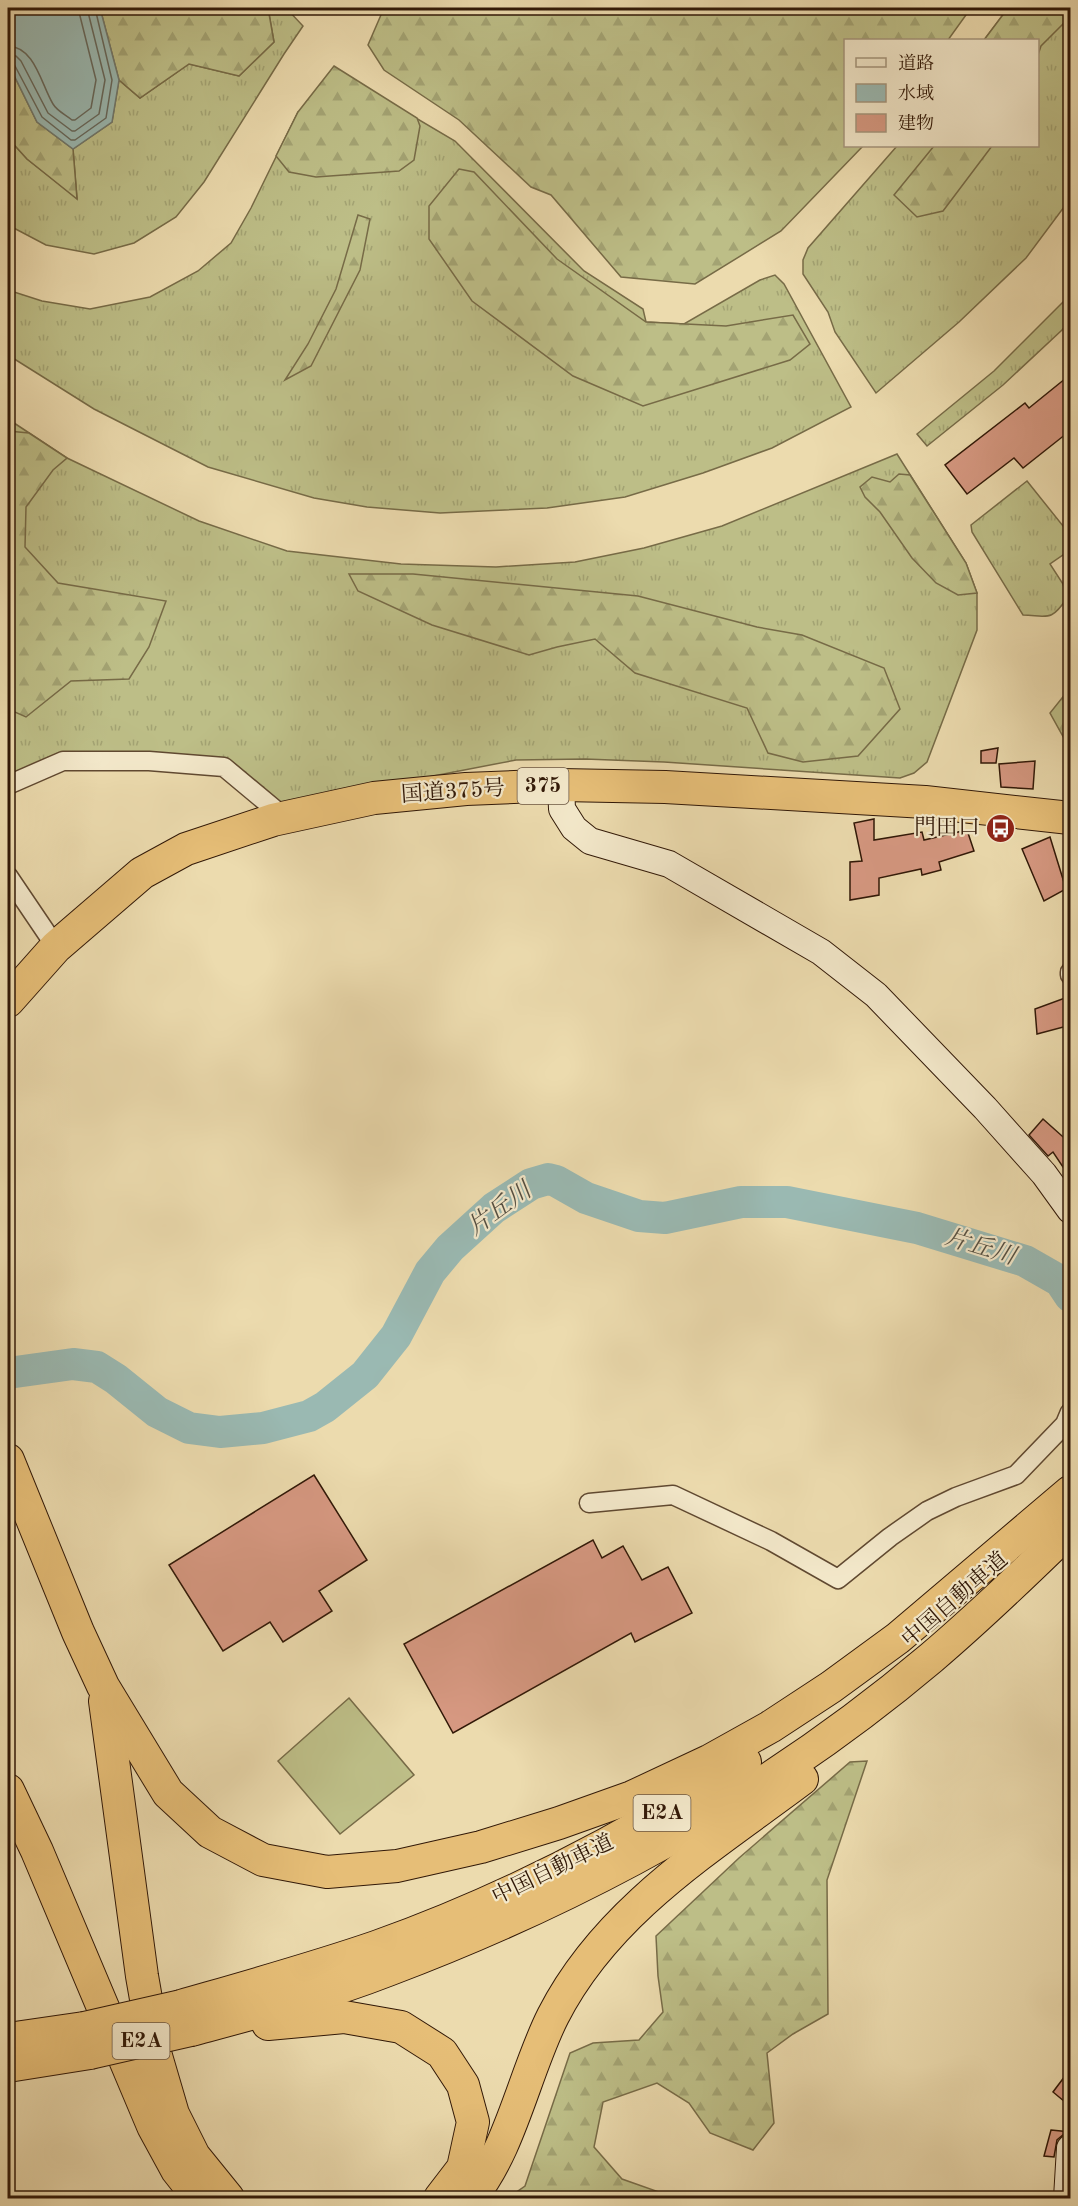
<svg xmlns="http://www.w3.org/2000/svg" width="1078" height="2206" font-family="'Old Standard TT','Noto Serif JP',serif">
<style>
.grass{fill:url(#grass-tufts);stroke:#776b47;stroke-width:1.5}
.forest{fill:url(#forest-firs);stroke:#776b47;stroke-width:1.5}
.pitch{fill:#bdbe87;stroke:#776b47;stroke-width:1.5}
.water{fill:#9ab9b2;stroke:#70796e;stroke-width:1.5}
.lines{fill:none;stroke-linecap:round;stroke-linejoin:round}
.shore{stroke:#66685c;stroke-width:1.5}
.river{stroke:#9ab9b2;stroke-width:32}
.building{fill:#d69881;stroke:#311807;stroke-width:1.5}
.street-casing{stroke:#604931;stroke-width:21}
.secondary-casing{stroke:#311807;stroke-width:28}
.highway-casing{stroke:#311807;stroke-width:34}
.street{stroke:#f3e8ca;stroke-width:18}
.secondary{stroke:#f3e8ca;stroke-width:26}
.highway{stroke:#e6be77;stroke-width:32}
.highway-bridge-casing{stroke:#311807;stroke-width:34;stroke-linecap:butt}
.highway-bridge{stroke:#e6be77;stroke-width:32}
.labels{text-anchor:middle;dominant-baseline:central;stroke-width:4.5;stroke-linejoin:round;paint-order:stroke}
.shield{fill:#f3e8ca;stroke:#6b5642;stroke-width:1.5}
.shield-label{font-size:21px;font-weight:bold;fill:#311807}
.street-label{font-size:22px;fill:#311807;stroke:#f3e8ca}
.poi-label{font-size:22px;fill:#311807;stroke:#f3e8ca;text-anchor:end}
.water-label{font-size:24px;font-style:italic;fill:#565043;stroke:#f3e8ca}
</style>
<defs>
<pattern id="grass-tufts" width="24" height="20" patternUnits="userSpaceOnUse" patternTransform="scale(1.5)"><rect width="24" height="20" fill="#bdbe87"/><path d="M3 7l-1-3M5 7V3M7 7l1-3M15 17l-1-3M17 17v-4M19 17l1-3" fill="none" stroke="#a3a373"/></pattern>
<pattern id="forest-firs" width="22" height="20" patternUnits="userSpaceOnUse" patternTransform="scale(1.5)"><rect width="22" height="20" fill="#bdbe87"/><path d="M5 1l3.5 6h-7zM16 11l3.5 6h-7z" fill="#a3a373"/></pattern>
</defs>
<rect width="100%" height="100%" fill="#ecdbae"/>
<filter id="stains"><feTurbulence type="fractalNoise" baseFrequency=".00333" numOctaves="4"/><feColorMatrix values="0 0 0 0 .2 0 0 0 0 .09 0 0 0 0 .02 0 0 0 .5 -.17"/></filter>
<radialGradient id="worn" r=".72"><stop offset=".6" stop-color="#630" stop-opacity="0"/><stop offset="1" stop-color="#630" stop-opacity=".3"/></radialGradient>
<!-- grass -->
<g class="grass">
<path d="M268,8H286L303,26L284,54L204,182L176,217L134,243L94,254L46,245L8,225V138L27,159L77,198L73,149L112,122L119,80L140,98L189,64L239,76L274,42Z"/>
<path d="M1008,8H1070V199L1026,258L959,322L876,393L835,332L828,312L803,274V260L808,248L897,146H1038V40H984Z"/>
<path d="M377,95L455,141L584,271L643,309L646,322L684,324L760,280L775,275L784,284L851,407L772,448L703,473L625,497L547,508L440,513L367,507L314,498L208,467L94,409L8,355V290L42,301L90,309L150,297L198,271L231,243L251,208L298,112Z"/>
<path d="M1070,295V320L1062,330L1003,385L927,446L917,434L994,371Z"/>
<path d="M8,419L67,458L199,521L287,551L401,564L496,567L575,562L644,548L722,526L897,454L966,563L977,593V630L927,762L914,773L900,778L664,762L585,759L516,760L278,806L232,765L84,753L8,779Z"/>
<path d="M1027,481L1067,531L1070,533V550L1050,564L1063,584L1067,598C1051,622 1048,616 1023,615L972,532L971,525Z"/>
</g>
<!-- forest -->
<g class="forest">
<path d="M100,8H268L274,42L239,76L189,64L140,98L119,80Z"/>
<path d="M384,8H971L948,40H846V146H863L781,231L695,284L621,277L551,195L531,187L459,120L384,70L368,45Z"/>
<path d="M1008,8H1070V17L1041,46L1038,55V40H984Z"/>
<path d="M8,63L37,122L73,149L77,199L27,159L8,138Z"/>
<path d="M334,66L417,118L420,126L414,160L399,171L316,177L289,172L276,156L298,112Z"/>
<path d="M934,146H992L943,211L917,217L894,195Z"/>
<path d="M459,169L474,172L557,259L646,322L726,326L793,315L810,344L790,360L643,406L573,376L472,301L429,239V206Z"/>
<path d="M358,215L370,219L360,270L311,366L285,380L308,344L336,289Z"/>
<path d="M8,431L29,433L67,458L53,470L26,507L25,547L58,583L166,601L149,647L129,679L71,681L26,717L8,709Z"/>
<path d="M899,474L910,475L966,563L977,593L958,595L936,583L912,558L880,512L865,497L860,487L872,477L890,482Z"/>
<path d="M349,574H413L638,596L757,627L802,635L884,668L900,709L858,756L803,762L768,753L747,708L635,673L595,639L557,647L529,655L432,625L358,591Z"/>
<path d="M1066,693L1070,696V749L1050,713Z"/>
<path d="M867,1761L827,1880L828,2014L793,2034L767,2053L774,2123L753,2150L710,2133L689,2103L657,2083L603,2102L594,2147L622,2179L659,2192L662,2198H508L525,2186L570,2053L593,2043L639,2040L663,2012L658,1976L656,1936L739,1858L850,1762Z"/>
</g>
<!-- pitch -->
<path class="pitch" d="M349,1698L414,1775L340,1834L278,1761Z"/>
<!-- water -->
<path class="water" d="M8,8H100L119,80L112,122L73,149L37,122L8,63Z"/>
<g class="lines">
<!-- shore -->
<g class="shore">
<path d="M8,46C35,47 41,84 53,104C57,111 66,115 72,120H75L91,108L96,80L78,8"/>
<path d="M8,55L16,56L21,61L48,113L72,131H75L99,114L105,80L87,8"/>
<path d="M8,62L15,66L42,117L71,140H75L106,118L112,80L95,8"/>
</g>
<!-- river -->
<path class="river" d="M8,1373L73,1364L97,1367L116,1379L157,1412L189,1428L220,1432L263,1428L309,1416L325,1407L365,1375L396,1336L430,1272L450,1248L494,1208L531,1184L548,1179L556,1181L586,1198L639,1216L665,1218L741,1202H787L917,1228L1025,1261L1060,1281L1070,1296"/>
</g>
<!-- building -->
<g class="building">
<path d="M1071,374V430L1023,468L1014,458L967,494L945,465L1025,403L1029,408Z"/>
<path d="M998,748L996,763H981V751Z"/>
<path d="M1035,761L1033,789L1001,787L999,764Z"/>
<path d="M874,819V840L922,832L924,840L967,830L974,851L939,862L941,870L922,875L921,869L879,878V895L850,900V862L862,861L854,823Z"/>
<path d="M1050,837L1066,889L1044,901L1022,849Z"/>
<path d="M1065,998L1071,1025L1037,1034L1035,1009Z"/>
<path d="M1043,1119L1071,1144V1179L1053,1152L1048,1156L1029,1135Z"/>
<path d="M314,1475L367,1560L319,1591L332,1611L283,1642L270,1622L223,1651L169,1565Z"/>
<path d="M593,1540L602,1558L623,1546L642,1580L668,1567L692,1613L635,1642L631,1633L453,1733L404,1644Z"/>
<path d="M1071,2068V2107L1053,2092Z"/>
<path d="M1051,2130L1071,2132L1063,2135L1057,2140L1054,2157L1044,2156Z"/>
</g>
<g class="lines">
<defs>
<g id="street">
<path d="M8,785L63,761H149L224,767L284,817"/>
<path d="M8,876L56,947"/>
<path d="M1070,972V975"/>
<path d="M589,1503L673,1495L771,1541L838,1579L890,1537L927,1511L956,1497L1016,1475L1065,1424L1070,1412"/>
</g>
<g id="secondary">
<path d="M561,785L562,809L574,828L590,841L669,864L821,952L876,995L985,1108L1044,1174L1070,1210"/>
<path d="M1067,2198L1070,2148"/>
</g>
<g id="highway">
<path d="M8,1001L56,947L142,873L186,849L273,820L374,798L466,789L561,785L665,787L925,802L1070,818"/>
<path d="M8,1460L78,1632L103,1686L168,1793L210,1832L263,1860L327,1872L397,1866L481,1847L559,1823L632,1797L709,1761L770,1727L831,1687L898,1638L1070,1492"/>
<path d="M105,1701L142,1976L156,2056L173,2114L194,2156L228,2198"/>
<path d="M8,1790L37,1851L153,2126L177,2170L199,2198"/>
<path d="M181,2006C247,1987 312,1969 376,1947C506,1901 630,1836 745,1762"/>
<path d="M268,2024L344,2017L401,2027L442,2053L463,2085L473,2122L463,2168L440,2198"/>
<path d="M191,2030C258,2012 324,1995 388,1970C584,1896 770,1794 931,1658C979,1617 1025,1573 1070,1529"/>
<path d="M8,2039L84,2028"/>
<path d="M8,2066L90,2053"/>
<path d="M470,2198C510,2152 525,2071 553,2016C607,1910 710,1848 802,1779"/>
</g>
</defs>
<!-- street casing -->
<use href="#street" class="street-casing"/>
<!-- secondary casing -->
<use href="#secondary" class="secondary-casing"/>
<!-- highway casing -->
<use href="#highway" class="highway-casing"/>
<!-- street -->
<use href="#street" class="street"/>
<!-- secondary -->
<use href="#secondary" class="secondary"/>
<!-- highway -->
<use href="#highway" class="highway"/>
<defs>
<g id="highway-bridge">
<path d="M84,2028L181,2006"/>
<path d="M90,2053L191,2030"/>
</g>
</defs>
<!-- highway-bridge casing -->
<use href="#highway-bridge" class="highway-bridge-casing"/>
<!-- highway-bridge -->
<use href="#highway-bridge" class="highway-bridge"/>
</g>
<!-- icons -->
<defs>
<symbol id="bus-disc" viewBox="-11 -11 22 22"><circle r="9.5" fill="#8f2418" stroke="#f3e8ca"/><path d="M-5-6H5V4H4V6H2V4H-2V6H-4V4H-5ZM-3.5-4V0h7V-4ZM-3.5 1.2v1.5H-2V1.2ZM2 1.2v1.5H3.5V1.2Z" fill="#fff"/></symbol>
</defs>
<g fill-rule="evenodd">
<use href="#bus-disc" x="984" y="812" width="33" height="33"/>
</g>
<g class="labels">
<!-- shield labels -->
<g class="shield">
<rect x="517.5" y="768" width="51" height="36" rx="4.5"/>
<rect x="633.5" y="1795" width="57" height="36" rx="4.5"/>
<rect x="112.5" y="2023" width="57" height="36" rx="4.5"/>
</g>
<g class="shield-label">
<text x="543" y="786">375</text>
<text x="662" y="1813">E2A</text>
<text x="141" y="2041">E2A</text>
</g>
<!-- street labels -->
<g class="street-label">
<text transform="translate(453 792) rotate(-4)">国道375号</text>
<text transform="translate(955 1600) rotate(-41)">中国自動車道</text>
<text transform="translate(553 1870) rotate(-26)">中国自動車道</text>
</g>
<!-- poi labels -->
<g class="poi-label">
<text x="980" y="828">門田口</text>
</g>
<!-- water labels -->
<g class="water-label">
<text transform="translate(500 1210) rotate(-36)">片丘川</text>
<text transform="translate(980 1248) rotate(17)">片丘川</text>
</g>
</g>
<!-- margin -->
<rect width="1078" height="2206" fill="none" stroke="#ecdbae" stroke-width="30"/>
<rect x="9" y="9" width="1060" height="2188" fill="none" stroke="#311807" stroke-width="3"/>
<rect x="15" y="15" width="1048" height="2176" fill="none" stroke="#311807" stroke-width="1.5"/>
<!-- legend -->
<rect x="844" y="39" width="195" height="108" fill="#f3e8ca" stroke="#a5957c" stroke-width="1.5"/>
<rect x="856" y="58" width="30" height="9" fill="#f3e8ca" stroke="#a5957c" stroke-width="1.5"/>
<text x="898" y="69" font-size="18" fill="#311807">道路</text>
<rect x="856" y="84" width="30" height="18" fill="#9ab9b2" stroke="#a5957c" stroke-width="1.5"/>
<text x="898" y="99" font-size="18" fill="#311807">水域</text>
<rect x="856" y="114" width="30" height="18" fill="#d69881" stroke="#a5957c" stroke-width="1.5"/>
<text x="898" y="129" font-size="18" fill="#311807">建物</text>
<rect width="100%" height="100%" filter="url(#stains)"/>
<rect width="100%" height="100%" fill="url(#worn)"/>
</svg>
